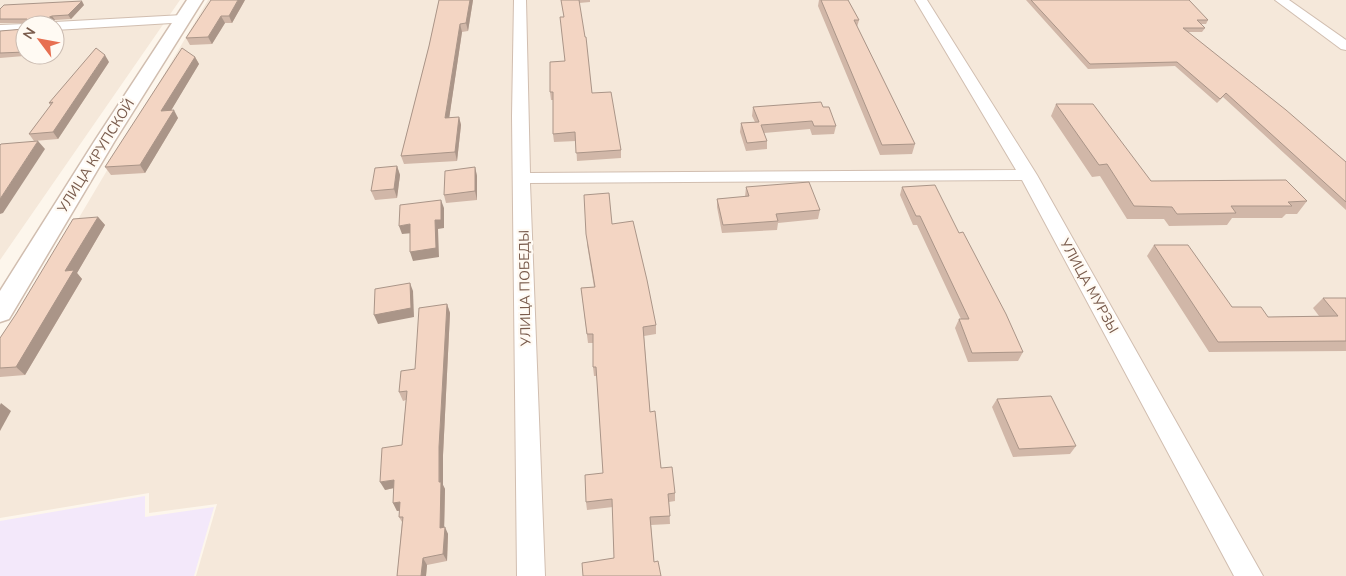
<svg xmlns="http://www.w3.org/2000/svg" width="1346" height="576" font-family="'Nunito Sans',sans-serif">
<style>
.residential{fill:#f5e8da;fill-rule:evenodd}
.education{fill:#f3e8fa}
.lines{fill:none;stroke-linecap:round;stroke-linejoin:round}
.minor-casing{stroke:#d1beb0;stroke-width:2}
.tertiary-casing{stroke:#d1beb0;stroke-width:3}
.minor{fill:#fff;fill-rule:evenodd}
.tertiary{fill:#fff;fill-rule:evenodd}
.wall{fill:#d1b7a8}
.shaded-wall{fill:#aa9588}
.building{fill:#f3d5c3;stroke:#aa9588}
.labels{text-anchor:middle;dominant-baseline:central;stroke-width:4.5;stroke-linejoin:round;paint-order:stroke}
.street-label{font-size:14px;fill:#7a5c4d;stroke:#fffaf3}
</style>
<rect width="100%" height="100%" fill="#fdf6ec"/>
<!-- residential -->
<g class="residential">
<path d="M0,0H180L0,260ZM25,25H55V55H25Z"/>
<path d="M208,0H1346V576H196L217,504L149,513V493L0,518V351Z"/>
</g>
<!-- education -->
<path class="education" d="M145,496V517L214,507L194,576H0V521Z"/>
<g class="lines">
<defs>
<g id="minor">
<path d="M514,0H526L530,173L1016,170L915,0H927L1037,175L1263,576H1234L1022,180L530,183L545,576H517L512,116Z"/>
<path d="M1275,0H1289L1346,40V50L1341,49Z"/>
<path d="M183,15L190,19L188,22L55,30V25H49L55,22Z"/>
<path d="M25,24L29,25H25V32L0,33V25Z"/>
</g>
<path id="tertiary" d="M187,0H203L114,142L9,319L0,322V291L94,142Z"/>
</defs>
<!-- minor casing -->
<use href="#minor" class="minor-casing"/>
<!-- tertiary casing -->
<use href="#tertiary" class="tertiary-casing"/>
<!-- minor -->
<use href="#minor" class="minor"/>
<!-- tertiary -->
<use href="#tertiary" class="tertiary"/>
</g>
<!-- wall -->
<g class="wall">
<path d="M245,0L232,23H225L212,44L190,45L186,38Z"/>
<path d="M439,0H473L468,31L462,32L449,118L459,117L461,125L457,161L404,164L401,156L429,46Z"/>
<path d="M561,0H590V2L579,3L592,93L621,150V158L577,161L576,141L554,142L553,134V100H551L550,92L565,61L564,17Z"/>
<path d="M819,0H848L859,20L857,27L915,144L912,154L880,155L818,6Z"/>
<path d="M1026,0H1189L1208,20L1206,24H1201L1205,28L1202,32H1188L1346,162V210L1223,97L1217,103L1175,66L1088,69Z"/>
<path d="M84,5L71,19L55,20L50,23L52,25H25V55H36L0,58V31L24,29V23H0V9Z"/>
<path d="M195,57L199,64L171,110L178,118L145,173L111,175L105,167Z"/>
<path d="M109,62L58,139L34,141L29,134L51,106L49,103Z"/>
<path d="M1056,104L1151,181L1307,201L1297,214H1286L1282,218H1232L1227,225L1169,226L1164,219H1127L1100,176L1092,177L1051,116Z"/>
<path d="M753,107H823L836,126L834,134L812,135L810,129L764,133L767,141V149L746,151L740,132L741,123L755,122L752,116Z"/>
<path d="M397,166L400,175L397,198L375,200L371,191Z"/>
<path d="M475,167L477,176V200L446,203L444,195Z"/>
<path d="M746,187L820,210L818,219L778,223L777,230L722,233L717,207V199L745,197Z"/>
<path d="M902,187L959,233L1023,352L1018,361L968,362L955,328L959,319H961L917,225H913L900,195Z"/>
<path d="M98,217L105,225L77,273L82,279L25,375L0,377V338Z"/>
<path d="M612,224L656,325V334L644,336L650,412L661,468L675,493V501L669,502L670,524L651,525L654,562L661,576L614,558L613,507L587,510L586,502L603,473L597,376H594L593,367V343H588L581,288L594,287L587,244Z"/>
<path d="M1154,245L1232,307L1268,317L1319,316L1313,308L1323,298H1346V351L1209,352L1147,256Z"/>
<path d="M447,304L450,313L443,455V485L445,489L444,527L448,534L447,561L427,565L426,576H397L402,522L399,517L400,511H397L393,503L394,488L385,490L402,445L406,400L403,401L399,392L415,369Z"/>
<path d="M997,399L1076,446L1070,454L1013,457L992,407Z"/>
</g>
<!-- shaded-wall -->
<g class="shaded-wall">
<path d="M238,0H245L232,23L229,16Z"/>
<path d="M470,0H473L468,31L466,23Z"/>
<path d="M82,1L84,5L71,19L68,15Z"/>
<path d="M52,16L55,20L48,23L45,22V19Z"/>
<path d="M221,16L225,23L212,44L208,37Z"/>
<path d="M460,24L462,32L448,126L445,118Z"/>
<path d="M56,28L59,32L55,36V29Z"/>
<path d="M105,55L109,62L58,139L53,132Z"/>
<path d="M195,57L199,64L166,119L161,111Z"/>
<path d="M174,110L178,118L145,173L140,165Z"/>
<path d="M459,117L461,125L457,161L455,152Z"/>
<path d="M38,141L45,149L3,213L0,214V199Z"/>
<path d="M397,166L400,175L397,198L394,189Z"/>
<path d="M475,167L477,176V200L475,191Z"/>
<path d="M441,200L444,208V228L438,229L439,257L413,261L410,252L435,220Z"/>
<path d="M98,217L105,225L77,273L82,279L25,375L16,367L65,271Z"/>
<path d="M410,224L413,233L402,234L399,226Z"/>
<path d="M410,283L413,291L414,317L378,324L374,315Z"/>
<path d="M447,304L450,313L443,455V485L445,489L444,535L440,528L439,447Z"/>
<path d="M1,403L11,411L0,431V405Z"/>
<path d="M394,480L398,487L385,490L380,482Z"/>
<path d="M400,502L404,510L397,511L393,503Z"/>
<path d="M445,527L448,534L447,561L443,554Z"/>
<path d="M423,558L427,565L426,576H421Z"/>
</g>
<!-- building -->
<g class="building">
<path d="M211,0H238L229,16H221L208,37L186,38Z"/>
<path d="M439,0H470L466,23L460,24L445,118L459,117L455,152L401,156L429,46Z"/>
<path d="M561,0H579L585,37H586L592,93L611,92L621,150L576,153L575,132L553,134V92H550V62L565,61L560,17H564Z"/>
<path d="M821,0H848L859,20H854L915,144L882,145Z"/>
<path d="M1031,0H1189L1208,20H1197L1205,28H1183L1286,110L1346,162V202L1226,93L1220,99L1177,62L1090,64Z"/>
<path d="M82,1L68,15L52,16L45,19V22L50,23L51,25H25V52L0,53V31L24,29V23L28,21L27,19H0V9L4,5Z"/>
<path d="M96,48L105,55L53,132L29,134L53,102L49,103Z"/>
<path d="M182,48L195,57L161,111L174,110L140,165L105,167Z"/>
<path d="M821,102L823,107H829L836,126H814L812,121L761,125L767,141L747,143L741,123L759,122L753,107Z"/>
<path d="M1056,104H1093L1151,181L1286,180L1307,201L1288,202L1292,206H1231L1236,213L1177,214L1172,207L1134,206L1107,164L1099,165Z"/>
<path d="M38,141L0,199V145L1,144Z"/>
<path d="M397,166L394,189L371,191L375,168Z"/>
<path d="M475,167V191L444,195L445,171Z"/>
<path d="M809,182L820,210L776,214L778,221L723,225L717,199L749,196L746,187Z"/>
<path d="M935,185L959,233L963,232L1006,314L1023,352L972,353L959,319H969L920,216H916L902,187Z"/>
<path d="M609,193L612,224L633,221L647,280L656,325L643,327L650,412L655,411L661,468L672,467L675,493L668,494L670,516L650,517L654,562L658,561L661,576H583L582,563L614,558L612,499L586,502L585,475L603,473L596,367H593V334H587L581,288L595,287L586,234L584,195Z"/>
<path d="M441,200V220H435L436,248L410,252V224L399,226L400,205Z"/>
<path d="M98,217L65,271L74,270L16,367L0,368V338L16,314L73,219Z"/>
<path d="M1154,245H1188L1232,307H1261L1268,317L1338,316L1323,298H1346V341L1218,342Z"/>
<path d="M410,283L411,308L374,315L375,289Z"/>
<path d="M447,304L439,447V482H441L440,528L445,527L443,554L423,558L421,576H397L403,517H399L400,502L393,503L394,480L380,482L382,448L402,445L407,391L399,392L401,371L415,369L419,308Z"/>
<path d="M1051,396L1076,446L1019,449L997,399Z"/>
</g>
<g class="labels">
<!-- street labels -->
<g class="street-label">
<text transform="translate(96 156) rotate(-58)">УЛИЦА КРУПСКОЙ</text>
<text transform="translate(1089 286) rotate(61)">УЛИЦА МУРЗЫ</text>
<text transform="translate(525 288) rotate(-91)">УЛИЦА ПОБЕДЫ</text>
</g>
</g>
<!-- north arrow -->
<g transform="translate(40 40) rotate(302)"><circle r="24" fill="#fffaf3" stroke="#cabbb1"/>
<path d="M0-4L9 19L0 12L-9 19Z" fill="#e76f51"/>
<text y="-8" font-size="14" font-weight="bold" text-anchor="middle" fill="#7a5c4d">N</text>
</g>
</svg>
